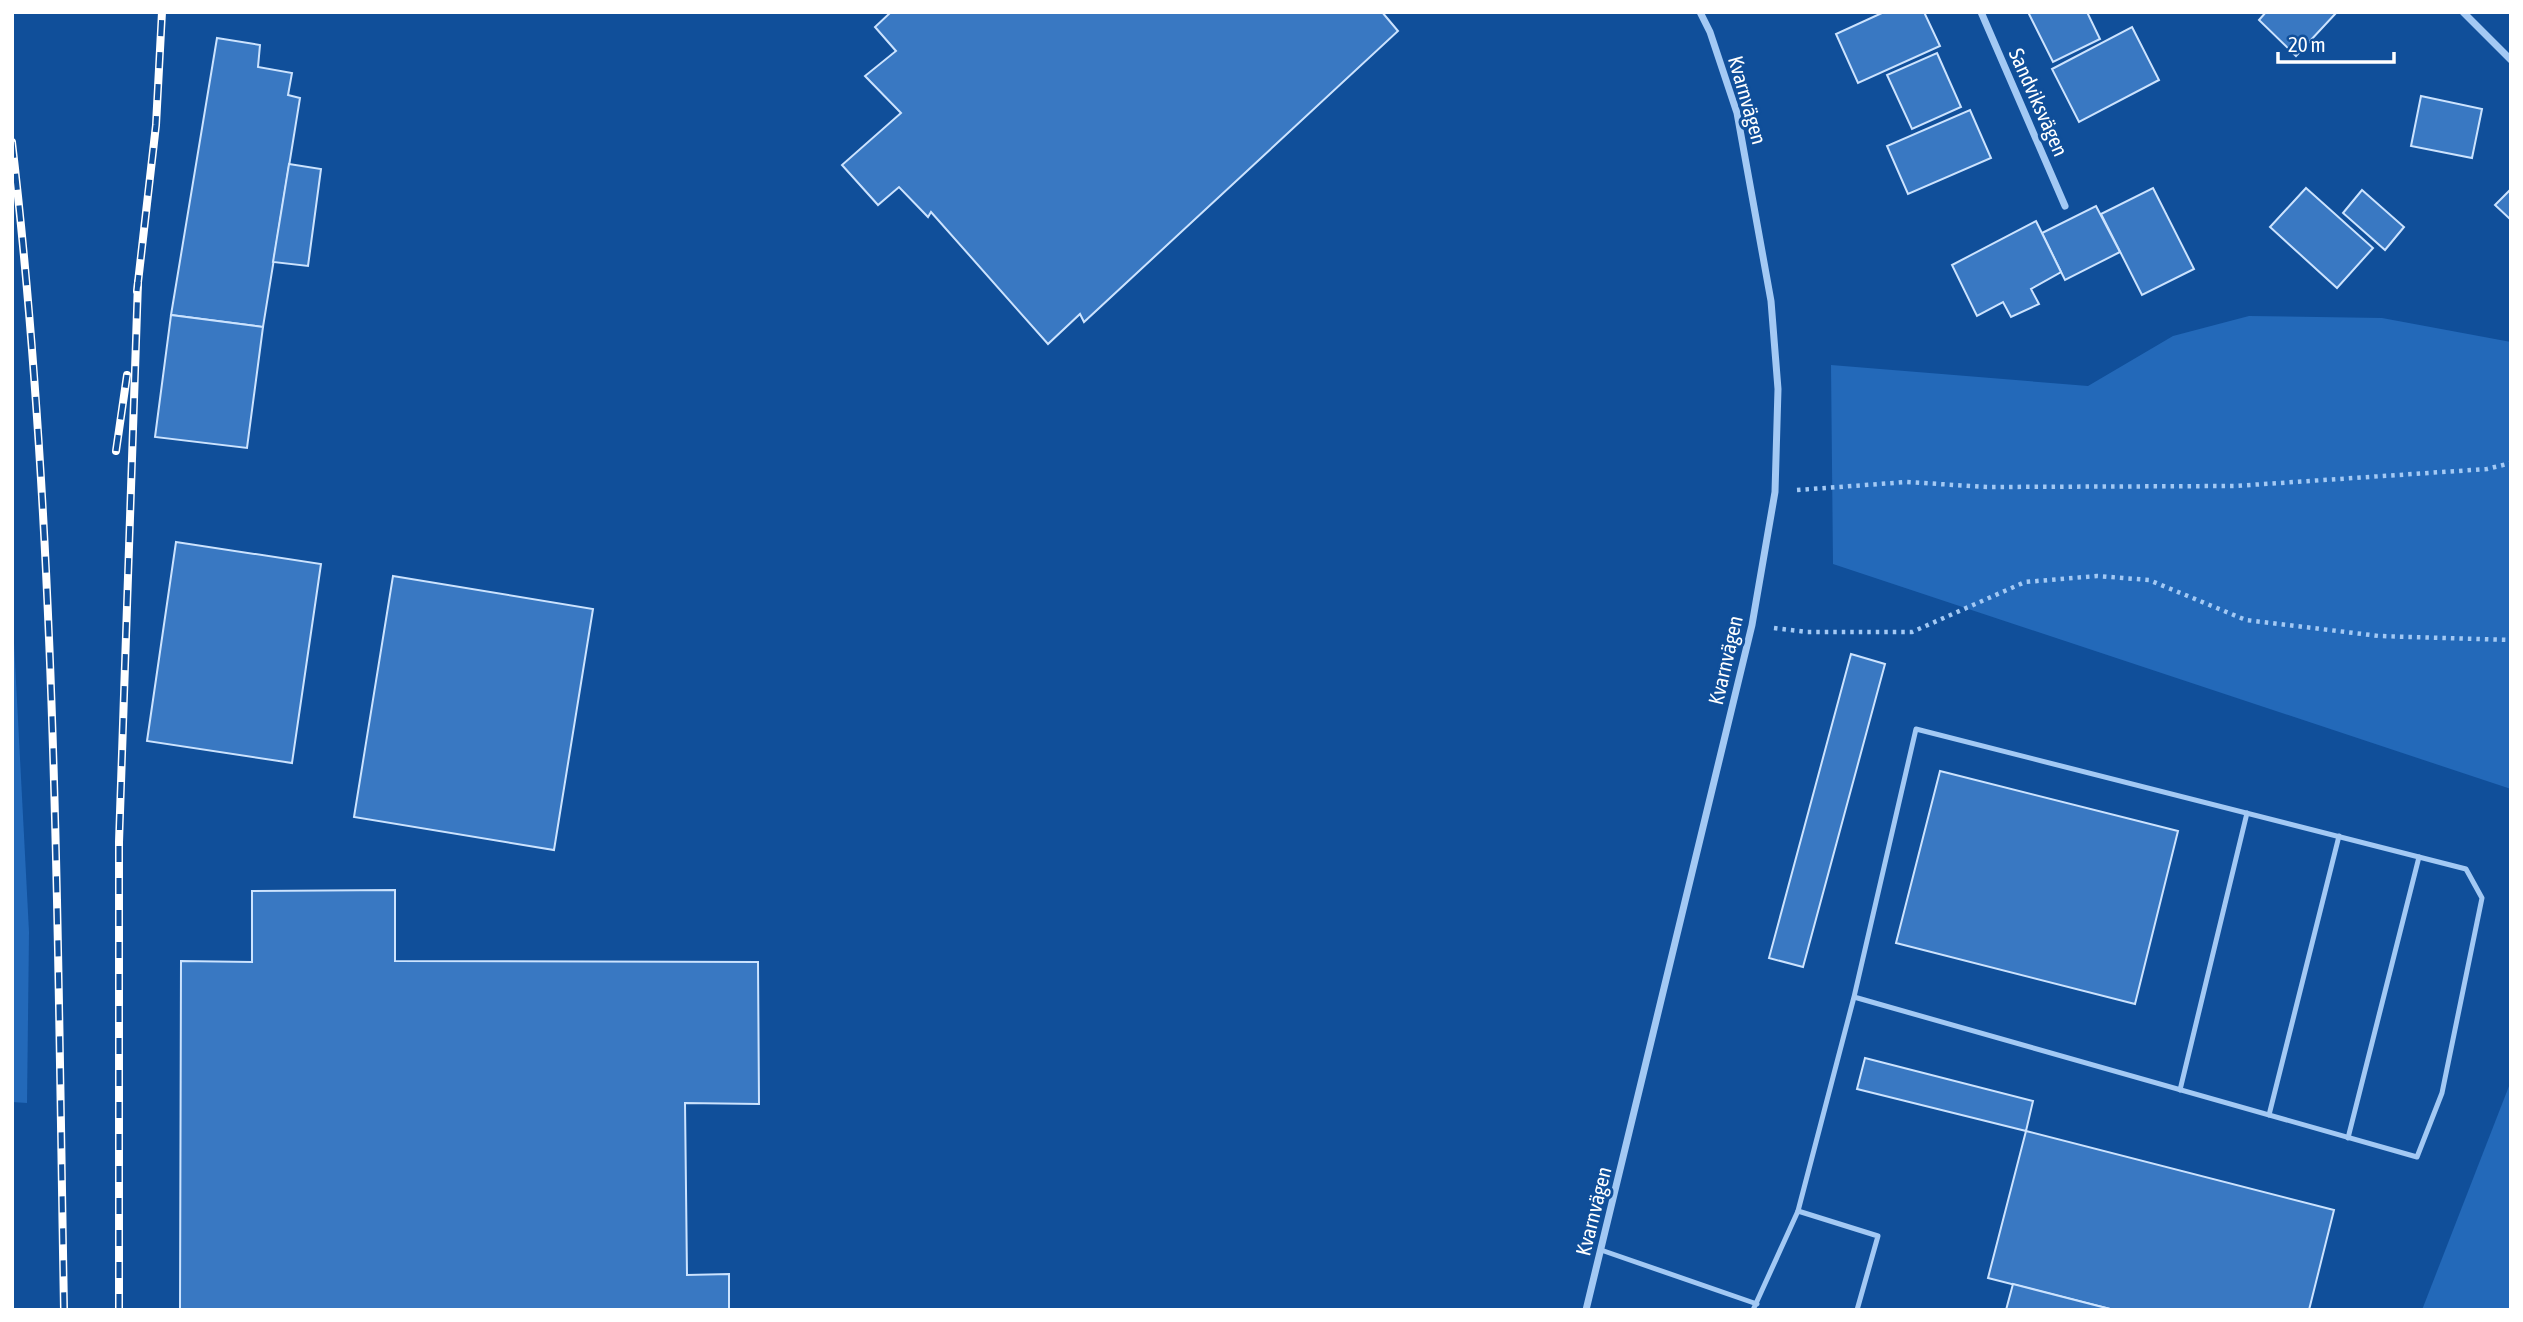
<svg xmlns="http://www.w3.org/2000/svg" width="2523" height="1322" font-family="'Asap Condensed',sans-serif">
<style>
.green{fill:#2369b9}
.building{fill:#3978c2;stroke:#cce3fe;stroke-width:2}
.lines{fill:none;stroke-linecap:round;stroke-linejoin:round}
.path{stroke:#a3c9f4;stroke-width:4.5;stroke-dasharray:3.5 5;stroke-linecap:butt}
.lane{stroke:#a3c9f4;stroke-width:5}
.street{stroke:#a3c9f4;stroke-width:7}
.rail-casing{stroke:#fff;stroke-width:8}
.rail{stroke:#104f9a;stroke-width:5;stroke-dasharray:16;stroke-linecap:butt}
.labels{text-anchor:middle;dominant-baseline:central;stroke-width:6;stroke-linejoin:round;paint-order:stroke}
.street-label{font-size:21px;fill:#fff;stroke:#104f9a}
</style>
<rect width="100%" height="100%" fill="#104f9a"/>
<!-- green -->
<g class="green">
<path d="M2249,316L2382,318L2511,342V789L1833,564L1831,365L2088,386L2173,336Z"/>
<path d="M12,604L29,932L27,1103L12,1102Z"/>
<path d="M2511,1081V1310H2422Z"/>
</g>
<!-- building -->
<g class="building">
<path d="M891,12H1382L1398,31L1084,322L1080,314L1048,344L931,212L928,217L899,187L878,205L842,165L901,113L865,76L896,51L875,27Z"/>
<path d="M1884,12H1924L1940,46L1858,83L1836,34Z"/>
<path d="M2028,12H2087L2100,39L2053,62Z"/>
<path d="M2266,12H2337L2296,56L2259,20Z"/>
<path d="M2132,27L2159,80L2079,122L2052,69Z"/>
<path d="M217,38L260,45L258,67L292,73L288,95L300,98L263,327L171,315Z"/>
<path d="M1937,53L1961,107L1912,129L1887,75Z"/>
<path d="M2421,96L2482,109L2472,158L2411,146Z"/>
<path d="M1970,110L1991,158L1908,194L1887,146Z"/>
<path d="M289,164L321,169L308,266L273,262Z"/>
<path d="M2153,188L2194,269L2142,295L2101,214Z"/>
<path d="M2306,188L2373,248L2337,288L2270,227Z"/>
<path d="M2511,189V220L2495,205Z"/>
<path d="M2362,190L2404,227L2385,250L2343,213Z"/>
<path d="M2096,206L2120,252L2065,280L2042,233Z"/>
<path d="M2036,221L2061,272L2031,289L2039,304L2011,317L2003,302L1977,316L1952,265Z"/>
<path d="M171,315L263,327L247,448L155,437Z"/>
<path d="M176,542L321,564L292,763L147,741Z"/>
<path d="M393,576L593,609L554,850L354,817Z"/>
<path d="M1851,654L1885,664L1803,967L1769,958Z"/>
<path d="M1940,771L2178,831L2135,1004L1896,943Z"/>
<path d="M395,890V961L758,962L759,1104L685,1103L687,1275L729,1274V1310H180L181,961L252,962V891Z"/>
<path d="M1865,1058L2033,1101L2026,1131L1857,1089Z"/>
<path d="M2026,1131L2334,1210L2309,1310H2114L1988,1278Z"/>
<path d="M2013,1284L2114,1310H2006Z"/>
</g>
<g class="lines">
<!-- path -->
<g class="path">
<path d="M1797,490L1907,482L1987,487L2235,486L2487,469L2511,463"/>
<path d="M1774,628L1807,632H1912L2025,582L2097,576L2149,580L2246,620L2379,636L2511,640"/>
</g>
<!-- lane -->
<g class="lane">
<path d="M2180,1090L2247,813"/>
<path d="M2269,1115L2339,836"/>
<path d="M2348,1138L2419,857"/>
<path d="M1798,1211L1854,997L2417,1157L2442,1093L2482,898L2466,869L1916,729L1854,997"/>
<path d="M1601,1250L1757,1304"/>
<path d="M1753,1310L1798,1211L1878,1236L1857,1310"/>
</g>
<!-- street -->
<g class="street">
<path d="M1981,12L2065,206"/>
<path d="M2463,12L2511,60"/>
<path d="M1586,1310L1752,625L1775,492L1778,389L1771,301L1737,113L1710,32L1700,12"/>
</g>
<defs>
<g id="rail">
<path d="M12,142C57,529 57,920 64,1310"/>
<path d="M137,291L156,125L162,12"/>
<path d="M116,451L127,375"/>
<path d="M119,1310V842L138,282"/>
</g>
</defs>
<!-- rail casing -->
<use href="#rail" class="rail-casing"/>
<!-- rail -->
<use href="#rail" class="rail"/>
</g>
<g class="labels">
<!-- street labels -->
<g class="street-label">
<text transform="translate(1748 100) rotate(74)">Kvarnvägen</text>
<text transform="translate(2039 102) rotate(66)">Sandviksvägen</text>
<text transform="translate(1725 660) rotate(-77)">Kvarnvägen</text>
<text transform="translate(1593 1211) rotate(-76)">Kvarnvägen</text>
</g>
</g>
<!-- border -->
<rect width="2523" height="1322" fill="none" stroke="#ffffff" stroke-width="28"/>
<!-- scale -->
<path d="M2278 52v10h116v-10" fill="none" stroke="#ffffff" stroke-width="3.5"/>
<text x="2288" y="52" font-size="21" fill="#ffffff" stroke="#104f9a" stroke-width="5" paint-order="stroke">20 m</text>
</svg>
